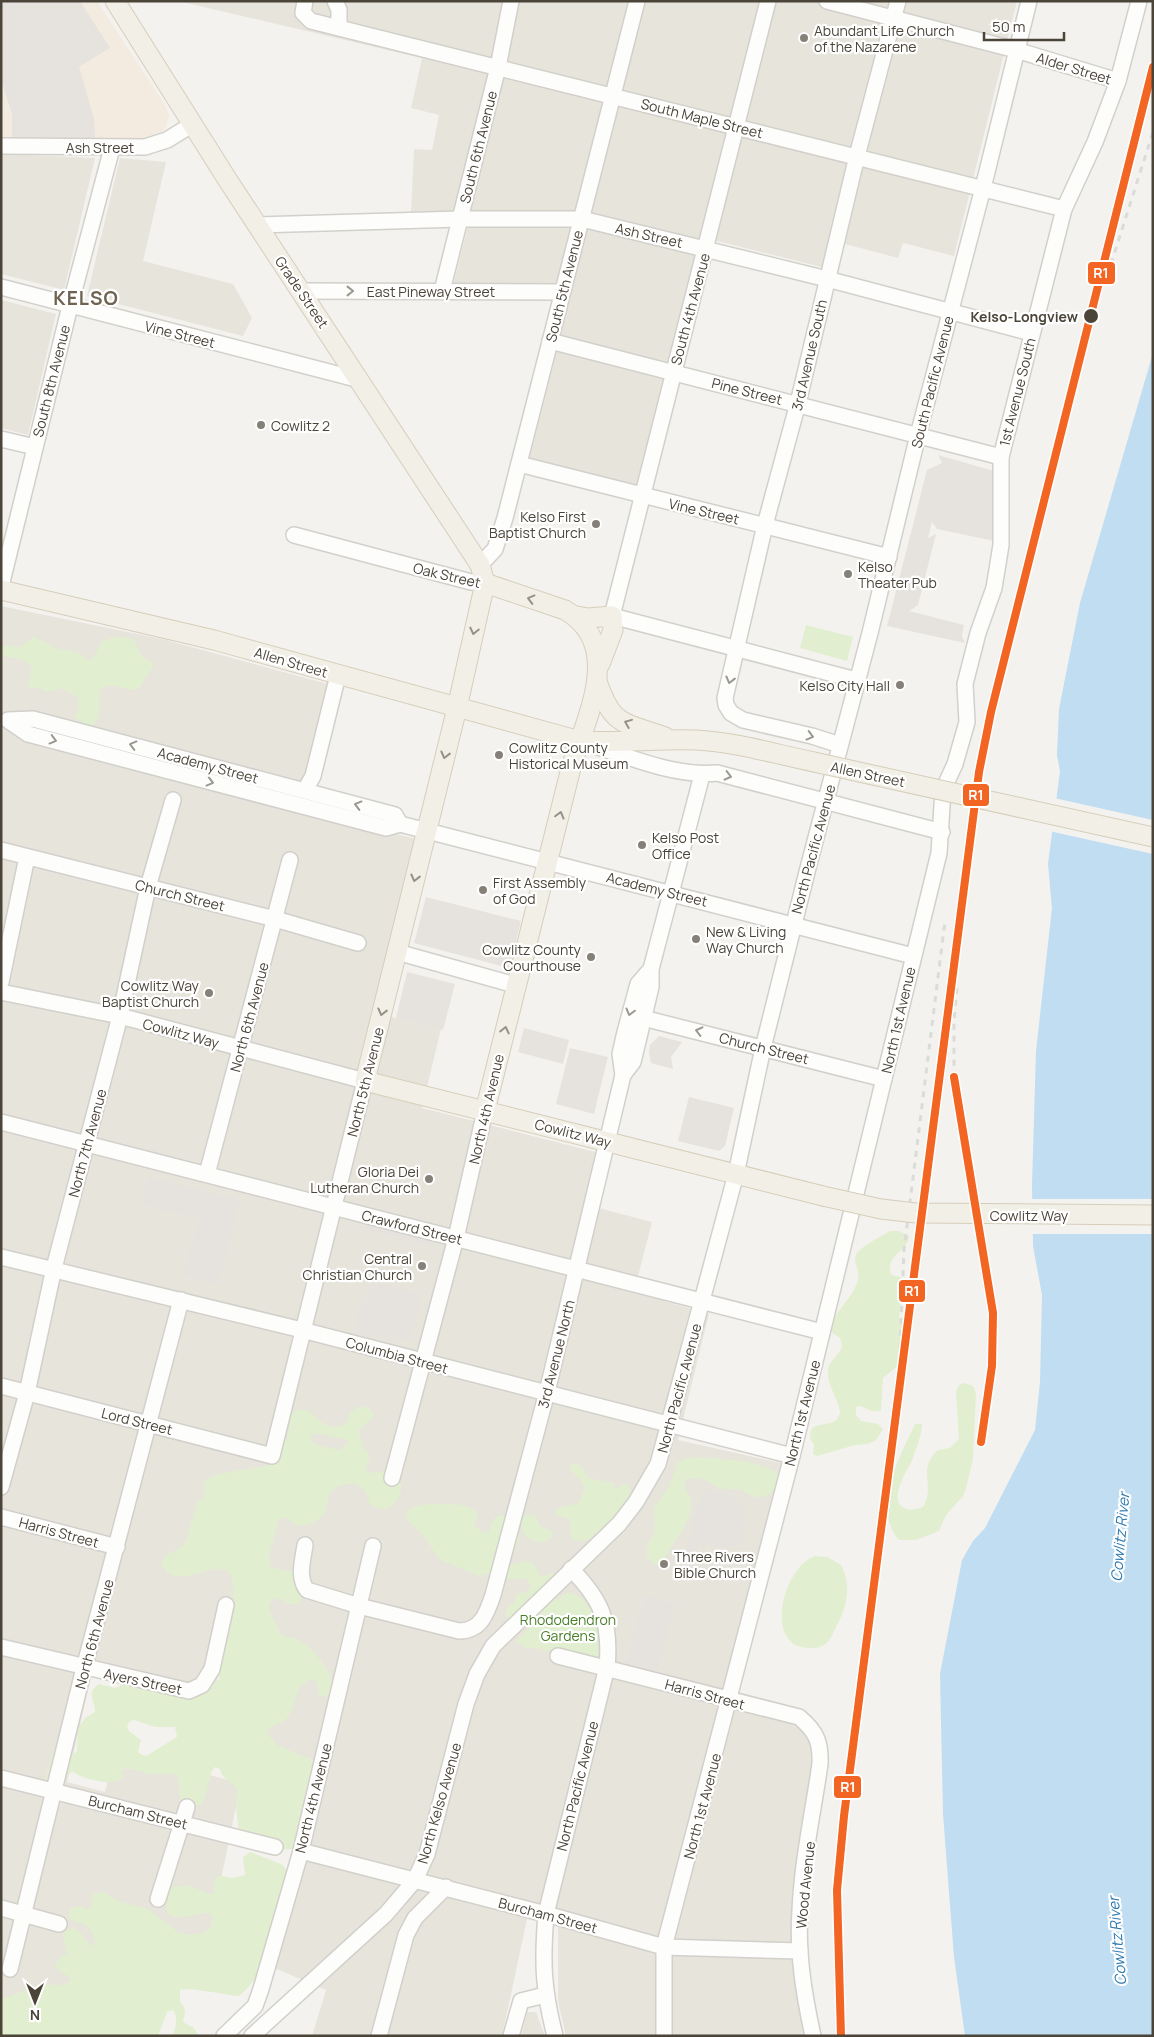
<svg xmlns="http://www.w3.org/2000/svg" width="1154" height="2037" font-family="Manrope,sans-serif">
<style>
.residential{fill:#e7e4dc}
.commercial{fill:#f3ebdf}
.green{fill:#e1eecf;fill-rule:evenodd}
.parking{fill:#e6e3df}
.water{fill:#c0ddf1}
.pier{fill:#f4f2ee}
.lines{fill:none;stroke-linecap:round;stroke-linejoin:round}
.minor-casing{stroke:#d2d0cb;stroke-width:18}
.major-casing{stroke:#d6cebb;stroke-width:21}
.minor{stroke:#fdfdfc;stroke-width:15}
.major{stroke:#f2efe6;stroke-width:19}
.rail{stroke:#dbdbda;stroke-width:3;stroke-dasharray:6 6;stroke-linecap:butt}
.major-bridge-casing{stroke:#d6cebb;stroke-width:21;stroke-linecap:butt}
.major-bridge{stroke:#f2efe6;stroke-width:19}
.rail-1-casing{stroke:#fff;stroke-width:11}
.rail-1{stroke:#f26522;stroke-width:8}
.oneway{stroke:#9b9791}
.oneway2{stroke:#969187}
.poi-dot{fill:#868178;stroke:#fff;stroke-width:2}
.stop-dot{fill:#4b4439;stroke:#fff;stroke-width:2}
.labels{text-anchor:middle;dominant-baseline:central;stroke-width:4.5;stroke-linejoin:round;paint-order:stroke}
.poi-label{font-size:14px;fill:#4b4439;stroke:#fff;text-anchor:start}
.street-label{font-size:14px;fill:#4b4439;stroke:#fff}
.stop-label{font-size:14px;font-weight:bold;fill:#4b4439;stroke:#fff;text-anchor:end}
.park-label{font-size:14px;fill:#4a7f2a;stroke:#fff}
.water-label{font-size:15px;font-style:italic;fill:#2e7ab2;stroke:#fff}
.district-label{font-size:19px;font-weight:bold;letter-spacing:1px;fill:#6e6250;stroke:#fff}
.line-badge{stroke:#fff;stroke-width:2}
.badge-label{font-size:14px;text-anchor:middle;font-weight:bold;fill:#fff}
</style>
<rect width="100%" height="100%" fill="#f4f2ee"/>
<!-- residential -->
<g class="residential">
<path d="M178,1H1017L954,256L903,243L898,258L845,244L838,271L701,237L638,488L529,460L573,287L453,286L472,210L411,212L414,149L432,150L439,115L411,108L422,58Z"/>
<path d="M1,154L95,158L64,290L1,274Z"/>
<path d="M120,158L166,162L143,261L233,284L252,318L243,336L87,296Z"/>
<path d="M1,300L56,314L28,435L1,428Z"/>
<path d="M1,606L162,639L328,684L296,810L417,839L375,1013L441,1029L422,1108L599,1153L587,1205L652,1222L634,1292L709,1314L678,1440L781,1463L720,1706L792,1722L803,1729L811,1740L813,1751L811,1782L796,1882L814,2036H566L558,2001V1927L527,1919L502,2036H312L326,1990L265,1964L321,1763L260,1741L229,1633L217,1682L187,1698L91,1677L67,1782L105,1792L115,1751L241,1783L209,1937L1,2027Z"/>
<path d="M527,2012H536L545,2036H521Z"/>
</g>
<!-- commercial -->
<path class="commercial" d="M1,1H97L165,105L169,115L166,126L161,134L145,140L1,139Z"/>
<!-- green -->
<g class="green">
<path d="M806,625L853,637L847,661L800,648Z"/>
<path d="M33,636L55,648L79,653L88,660H92L102,641L118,636L134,639L142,657L153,663V667L139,688C124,694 117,679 100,690C97,702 105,719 89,728L80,724L82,720L74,718L79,707L78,698L63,688L47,692L39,688H30L28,684L32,668C26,657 12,658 1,656V645L21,647Z"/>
<path d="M890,1231H899L909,1236C908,1252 883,1256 892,1275L904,1278L899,1318L910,1335V1343L900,1364L883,1378L881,1411H872L860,1406L856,1407V1415L861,1421L878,1424L883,1429L876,1440L868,1444L855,1445L817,1456L813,1454L814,1445L810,1438L811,1430C819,1420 836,1429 840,1413C839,1398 826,1385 828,1370C829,1360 840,1356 842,1346L840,1338L829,1330C834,1311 853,1299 858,1280C861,1271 851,1261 857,1253C865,1244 880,1237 890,1231Z"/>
<path d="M964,1383L973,1386L976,1394L973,1459L966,1488L963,1496L946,1515L939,1531L916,1540H900C894,1536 892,1530 890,1524C880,1490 901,1455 915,1424H922C922,1434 916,1449 913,1458C909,1468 887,1500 904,1508C910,1511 917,1509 923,1507C936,1485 916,1470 938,1450L950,1448L959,1439L956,1391L960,1384Z"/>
<path d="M363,1406L370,1409L375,1416L359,1429L362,1445L370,1455L366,1471L370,1473L386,1471L397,1475C411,1493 387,1522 369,1503C367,1482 345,1478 331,1492C326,1497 329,1504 326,1510C319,1524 297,1532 287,1518H279L269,1555L271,1567L282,1570L299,1571C302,1580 310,1606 291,1604C286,1603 282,1598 276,1598L269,1603C268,1611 277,1624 280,1633C287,1638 295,1637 302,1642C315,1650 338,1679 333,1694L326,1697L319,1694L316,1680C294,1678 297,1705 288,1717C282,1725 272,1723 267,1733L277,1745L321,1764L295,1848C277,1854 254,1839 239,1832L236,1808L237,1789L222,1775L220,1769L215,1767C206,1778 210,1794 200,1805L190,1806L180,1801L179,1781L176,1774H150L132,1769H122L123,1778C113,1787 81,1779 72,1771L61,1783L49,1784L45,1780L53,1749L59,1747L71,1754L77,1752L78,1728L85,1718L95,1712C95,1700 85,1694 99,1684L115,1688C120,1687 121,1684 125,1682C140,1676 177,1687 192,1679L209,1684L219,1680L218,1670L207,1655L209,1646C219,1642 226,1635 228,1625C254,1514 177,1610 161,1562L166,1555L181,1547L186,1541L197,1503L205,1494C205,1491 203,1487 204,1483C208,1471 260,1469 274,1464L282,1444L288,1437L290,1415L296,1410H308C317,1420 333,1434 346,1423L351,1411ZM316,1433L345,1439L349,1442L340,1450L319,1446L311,1441V1436ZM135,1720L155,1727H175L177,1737L146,1756L140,1754L138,1752L141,1740L129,1731L127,1726L130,1721Z"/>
<path d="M701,1457L750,1462L781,1473V1481L770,1494L757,1498L739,1489H721L701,1478L688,1479L684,1485C685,1491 690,1493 691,1499C695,1520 671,1543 663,1563L655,1565L646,1556L648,1543L655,1533L654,1507L669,1487L677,1463L684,1459Z"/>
<path d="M573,1463L581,1466L589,1478L614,1483L615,1489L624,1484L630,1486V1494L634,1498C622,1513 596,1547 574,1540L570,1535V1520L556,1514V1511L563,1506L577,1504L585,1489C583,1479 572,1475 569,1466Z"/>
<path d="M421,1505C434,1504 473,1500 478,1515L474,1526L484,1533L489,1532C492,1521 494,1513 507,1516L519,1528V1542L507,1562L495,1572L479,1576L439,1559L424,1536L406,1519L408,1510Z"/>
<path d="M527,1514L536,1516L540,1526L553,1532L551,1538L541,1543L526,1537L520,1525V1519Z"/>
<path d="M815,1556L827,1557L841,1565C851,1584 848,1603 839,1621C830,1638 830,1649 808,1648C763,1646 783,1567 815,1556Z"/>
<path d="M524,1561L533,1563L541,1577L552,1573L557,1575L562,1589L557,1600L566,1593H572C598,1604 600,1637 598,1662L536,1648H527L523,1645L515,1643L539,1617L536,1612L510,1620L506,1616V1609L515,1602L516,1594L527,1592L531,1587L527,1579H508L505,1574L508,1566Z"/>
<path d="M250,1852L283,1865L289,1875C278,1916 273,1968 239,1996C224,1995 192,1987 180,1990V2002C187,2008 185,2014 183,2022L194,2028L197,2033L195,2036H173C175,2028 179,2018 173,2010L167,2012L158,2036H1V1999C15,1995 29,1987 43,1985C52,1983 66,1989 71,1978L54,1967L60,1957L67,1954L63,1937L65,1931L75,1928C82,1933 86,1943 93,1946L95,1944C93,1928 86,1923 71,1920L69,1917L70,1908L80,1906L88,1909L91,1907L93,1894L104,1892L118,1901L148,1909L179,1933L190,1935L203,1933L210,1928L213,1920L210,1913C194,1912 180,1923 167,1913L165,1895L169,1888C176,1887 183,1885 190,1886C199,1888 205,1895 214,1894V1881L218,1875L232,1878L245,1875L243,1857Z"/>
</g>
<!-- parking -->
<g class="parking">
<path d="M1,1H80L110,48L79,67L94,119L95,140L12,139V114L1,79Z"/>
<path d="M938,455L994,471V541L937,529L932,522L928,538L936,534L918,605L909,611L964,625L962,636L965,643L887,626L927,470L942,463Z"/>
<path d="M426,897L521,921L509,968L414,943Z"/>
<path d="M407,972L455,984L443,1030L396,1018Z"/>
<path d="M524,1028L569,1040L563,1064L518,1052Z"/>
<path d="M659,1036L682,1042L671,1057L673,1069L651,1063L649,1052L650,1045Z"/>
<path d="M570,1048L608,1057L594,1114L556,1104Z"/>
<path d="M689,1097L734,1108L725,1146L719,1151L678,1141Z"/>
<path d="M148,1177L240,1200L218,1285L184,1276L199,1219L141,1204Z"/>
<path d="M365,1224L432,1242L434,1247L367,1230Z"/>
<path d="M379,1283L422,1294L410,1340L389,1334L387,1339L354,1330L362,1299H366L370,1284L378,1286Z"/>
<path d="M709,1489L729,1494L741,1504L746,1523L743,1538L740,1543L728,1548L700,1542L688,1582L680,1579L698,1506L706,1490Z"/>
<path d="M645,1596L675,1604L659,1663L657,1667L650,1669L626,1663Z"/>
</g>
<!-- water -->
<path class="water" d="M1153,353V2036H965L954,1957L943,1814L940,1674L962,1560L973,1541L985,1528L1035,1430L1040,1382L1042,1295L1033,1246L1032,1185L1036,1051L1052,908L1048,864L1060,771L1057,755L1059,709L1080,603Z"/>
<!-- pier -->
<g class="pier">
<path d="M1054,798L1153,820V854L1049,831Z"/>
<rect x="1030" y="1199" width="123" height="35"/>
</g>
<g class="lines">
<defs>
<g id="minor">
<path d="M305,1L303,13L311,21L1064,209"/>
<path d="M335,1L339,10V28"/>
<path d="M768,1L612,616L856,680"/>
<path d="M827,1L1016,50L1118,81"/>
<path d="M1,146L145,147L167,140L193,124"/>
<path d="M257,225L460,219H582L827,279L1031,333"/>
<path d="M1,287L360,380"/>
<path d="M301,291L562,292"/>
<path d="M442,291L498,67L511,1"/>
<path d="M550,341L1001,457"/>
<path d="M1,439L35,447"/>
<path d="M519,464L889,557"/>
<path d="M294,535L471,582L485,583"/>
<path d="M480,565L495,549L505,518L637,1"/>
<path d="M1,586L70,306L112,148"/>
<path d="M8,720L33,719L395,815L400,824"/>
<path d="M9,721L28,734L386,828L400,824L913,956"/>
<path d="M590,744C628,757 677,777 717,773L942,832"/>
<path d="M840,745L812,736L743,720L731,713L726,705L725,698L765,525L798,403L857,156L898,1"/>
<path d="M305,790L313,776L338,675"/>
<path d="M1,850L275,919L358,943"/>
<path d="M397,952L515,985"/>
<path d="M1,982L27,857"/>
<path d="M1,992L120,1016L365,1081L272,1456L1,1386"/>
<path d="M643,1018L884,1079"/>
<path d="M623,1075L633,1062L651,987V969L702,775"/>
<path d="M1,1122L822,1332"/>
<path d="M207,1174L290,860"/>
<path d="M1,1257L302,1330L792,1456"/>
<path d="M392,1478L456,1238L485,1111"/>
<path d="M1,1487L27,1393L54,1268L120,1016L148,887L173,800"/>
<path d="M1,1517L117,1547"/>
<path d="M305,1545C303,1560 297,1577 307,1590L359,1606L459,1631C481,1631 487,1613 493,1595L547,1392L623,1075L620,1054L625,1032L638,984L651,969"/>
<path d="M1,1647L189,1691L202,1685L212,1669L226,1605"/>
<path d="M558,1656L799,1717C816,1731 821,1742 820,1764C813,1813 802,1862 800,1911C797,1953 804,1995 813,2036"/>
<path d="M1,1778L275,1847"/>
<path d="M301,1851L546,1914L664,1947L800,1951"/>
<path d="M158,1899L187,1807"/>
<path d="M1,1908L59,1924"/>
<path d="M10,1969L84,1668L181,1300"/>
<path d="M224,2036L255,2006L261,1989L301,1851L373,1546"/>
<path d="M252,2036L386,1914L415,1880L427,1854L466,1704L477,1674L493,1646L619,1524L636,1502L658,1464L736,1174L763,1048L808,868L870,633L918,435L983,188L1029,1"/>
<path d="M379,2036L406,1935L415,1918L446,1887"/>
<path d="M511,2036L521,2001L545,1995"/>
<path d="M555,2036C543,1989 542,1962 546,1914L607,1667C611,1623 602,1600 571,1569"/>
<path d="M664,2036V1947L792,1456L939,853L943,790L955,764L967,722L965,684L978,633L994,588L1001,545V457L1064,209L1095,142L1118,81L1139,1"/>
</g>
<g id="major">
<path d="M115,1L227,179L480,565L485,583L457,708L365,1081L823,1196"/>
<path d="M485,583L565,610C626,645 585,719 571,768L485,1111"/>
<path d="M1,590L214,640L580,741C619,743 657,739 696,740C736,742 775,754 814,762"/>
<path d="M577,616L588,618L612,616L613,630L600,664"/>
<path d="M597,681C612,726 623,722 665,737"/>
</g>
</defs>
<!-- minor casing -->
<use href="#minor" class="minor-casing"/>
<!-- major casing -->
<use href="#major" class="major-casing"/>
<!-- minor -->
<use href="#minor" class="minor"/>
<!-- major -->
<use href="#major" class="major"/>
<!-- rail -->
<g class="rail">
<path d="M1111,264L1153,132"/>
<path d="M957,988L954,1021V1081L993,1313L992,1366L981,1442"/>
<path d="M898,1396L904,1250L945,921"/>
</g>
<defs>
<g id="major-bridge">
<path d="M814,762L1153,837"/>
<path d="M823,1196L881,1209L916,1213L1153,1215"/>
</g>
</defs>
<!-- major-bridge casing -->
<use href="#major-bridge" class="major-bridge-casing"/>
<!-- major-bridge -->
<use href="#major-bridge" class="major-bridge"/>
<defs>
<g id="rail-1">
<path d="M954,1077L993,1313L992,1366L981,1442"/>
<path d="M841,2036L837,1890L844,1816L979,772L991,712L1153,67"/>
</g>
</defs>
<!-- rail-1 casing -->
<use href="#rail-1" class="rail-1-casing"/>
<!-- rail-1 -->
<use href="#rail-1" class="rail-1"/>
</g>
<!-- one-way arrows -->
<defs><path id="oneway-chevron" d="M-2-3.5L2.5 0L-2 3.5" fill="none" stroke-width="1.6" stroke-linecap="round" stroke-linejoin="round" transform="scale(1.25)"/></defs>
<g class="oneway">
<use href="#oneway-chevron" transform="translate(350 291)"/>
<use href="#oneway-chevron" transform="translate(730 680) rotate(104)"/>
<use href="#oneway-chevron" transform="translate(810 736) rotate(15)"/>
<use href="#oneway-chevron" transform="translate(53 740) rotate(15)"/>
<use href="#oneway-chevron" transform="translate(133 745) rotate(-165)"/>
<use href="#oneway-chevron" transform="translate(728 776) rotate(14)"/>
<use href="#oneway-chevron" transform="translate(210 782) rotate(15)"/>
<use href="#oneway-chevron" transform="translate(358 805) rotate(-165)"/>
<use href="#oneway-chevron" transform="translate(630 1012) rotate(105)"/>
<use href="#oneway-chevron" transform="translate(699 1031) rotate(-166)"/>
</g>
<g class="oneway2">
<use href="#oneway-chevron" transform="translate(531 599) rotate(-165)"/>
<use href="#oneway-chevron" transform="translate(474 631) rotate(103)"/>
<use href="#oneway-chevron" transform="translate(628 723) rotate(-158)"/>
<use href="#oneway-chevron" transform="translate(445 755) rotate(104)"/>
<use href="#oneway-chevron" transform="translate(560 815) rotate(-75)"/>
<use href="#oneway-chevron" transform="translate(415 878) rotate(104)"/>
<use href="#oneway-chevron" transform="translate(382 1012) rotate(104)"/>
<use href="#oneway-chevron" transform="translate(505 1030) rotate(-77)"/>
</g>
<!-- markers -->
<g class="poi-dot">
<circle cx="804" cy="38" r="5"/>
<circle cx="261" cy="425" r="5"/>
<circle cx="596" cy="524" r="5"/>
<circle cx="848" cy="574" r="5"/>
<circle cx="900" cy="685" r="5"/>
<circle cx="499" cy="755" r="5"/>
<circle cx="642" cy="845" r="5"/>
<circle cx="483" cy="890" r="5"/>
<circle cx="696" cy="939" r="5"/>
<circle cx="591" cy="957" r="5"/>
<circle cx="209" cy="993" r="5"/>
<circle cx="429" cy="1179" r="5"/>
<circle cx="422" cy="1266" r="5"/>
<circle cx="664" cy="1564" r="5"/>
</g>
<circle class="stop-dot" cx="1091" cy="316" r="8"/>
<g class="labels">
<!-- poi labels -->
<g class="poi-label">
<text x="814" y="30">Abundant Life Church<tspan x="814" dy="16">of the Nazarene</tspan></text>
<text x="271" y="425">Cowlitz 2</text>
<text x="586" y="516" text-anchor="end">Kelso First<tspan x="586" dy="16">Baptist Church</tspan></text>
<text x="858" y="566">Kelso<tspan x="858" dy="16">Theater Pub</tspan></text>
<text x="890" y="685" text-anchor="end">Kelso City Hall</text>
<text x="509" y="747">Cowlitz County<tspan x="509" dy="16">Historical Museum</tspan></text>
<text x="652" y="837">Kelso Post<tspan x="652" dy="16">Office</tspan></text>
<text x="493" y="882">First Assembly<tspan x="493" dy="16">of God</tspan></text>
<text x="706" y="931">New &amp; Living<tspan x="706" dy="16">Way Church</tspan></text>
<text x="581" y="949" text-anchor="end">Cowlitz County<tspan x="581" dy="16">Courthouse</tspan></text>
<text x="199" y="985" text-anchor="end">Cowlitz Way<tspan x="199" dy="16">Baptist Church</tspan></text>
<text x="419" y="1171" text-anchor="end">Gloria Dei<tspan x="419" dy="16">Lutheran Church</tspan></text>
<text x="412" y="1258" text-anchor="end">Central<tspan x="412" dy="16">Christian Church</tspan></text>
<text x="674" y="1556">Three Rivers<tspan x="674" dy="16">Bible Church</tspan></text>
</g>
<!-- street labels -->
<g class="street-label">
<text transform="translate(1074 68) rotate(17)">Alder Street</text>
<text transform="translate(702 118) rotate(14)">South Maple Street</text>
<text x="100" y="147">Ash Street</text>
<text transform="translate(478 147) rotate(-76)">South 6th Avenue</text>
<text transform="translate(649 235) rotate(13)">Ash Street</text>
<text transform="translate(564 286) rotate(-76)">South 5th Avenue</text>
<text x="431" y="291">East Pineway Street</text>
<text transform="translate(302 292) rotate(56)">Grade Street</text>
<text transform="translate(690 309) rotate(-75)">South 4th Avenue</text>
<text transform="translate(180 334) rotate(14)">Vine Street</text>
<text transform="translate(809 355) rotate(-77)">3rd Avenue South</text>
<text transform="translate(51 381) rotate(-76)">South 8th Avenue</text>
<text transform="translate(932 382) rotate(-76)">South Pacific Avenue</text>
<text transform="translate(747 391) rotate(14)">Pine Street</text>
<text transform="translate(1017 392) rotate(-76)">1st Avenue South</text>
<text transform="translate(704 511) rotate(13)">Vine Street</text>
<text transform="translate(447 575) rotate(13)">Oak Street</text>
<text transform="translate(291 662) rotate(16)">Allen Street</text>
<text transform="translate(208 765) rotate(15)">Academy Street</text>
<text transform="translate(868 774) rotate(12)">Allen Street</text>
<text transform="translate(813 849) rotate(-75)">North Pacific Avenue</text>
<text transform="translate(657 889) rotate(14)">Academy Street</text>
<text transform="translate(180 895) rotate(14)">Church Street</text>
<text transform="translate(249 1017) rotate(-75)">North 6th Avenue</text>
<text transform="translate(898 1020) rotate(-77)">North 1st Avenue</text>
<text transform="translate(181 1033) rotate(15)">Cowlitz Way</text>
<text transform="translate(764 1048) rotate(14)">Church Street</text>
<text transform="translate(365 1082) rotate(-76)">North 5th Avenue</text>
<text transform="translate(486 1109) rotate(-77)">North 4th Avenue</text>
<text transform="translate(573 1133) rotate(14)">Cowlitz Way</text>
<text transform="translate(87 1143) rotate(-75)">North 7th Avenue</text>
<text x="1029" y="1215">Cowlitz Way</text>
<text transform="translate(412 1227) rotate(14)">Crawford Street</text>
<text transform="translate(556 1354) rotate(-76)">3rd Avenue North</text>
<text transform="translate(397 1355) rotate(15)">Columbia Street</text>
<text transform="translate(679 1388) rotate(-75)">North Pacific Avenue</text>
<text transform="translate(802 1413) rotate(-76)">North 1st Avenue</text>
<text transform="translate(137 1421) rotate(14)">Lord Street</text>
<text transform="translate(59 1532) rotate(15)">Harris Street</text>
<text transform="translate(94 1634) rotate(-75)">North 6th Avenue</text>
<text transform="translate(143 1681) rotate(12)">Ayers Street</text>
<text transform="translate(705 1694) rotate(15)">Harris Street</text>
<text transform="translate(577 1786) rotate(-76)">North Pacific Avenue</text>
<text transform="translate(313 1798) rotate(-76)">North 4th Avenue</text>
<text transform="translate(439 1803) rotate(-74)">North Kelso Avenue</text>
<text transform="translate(702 1806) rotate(-75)">North 1st Avenue</text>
<text transform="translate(138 1812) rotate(14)">Burcham Street</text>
<text transform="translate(805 1885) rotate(-84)">Wood Avenue</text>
<text transform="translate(548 1915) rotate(15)">Burcham Street</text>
</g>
<!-- stop labels -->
<g class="stop-label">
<text x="1078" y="316">Kelso-Longview</text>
</g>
<!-- park labels -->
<g class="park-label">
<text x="568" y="1619">Rhododendron<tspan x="568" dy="16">Gardens</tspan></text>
</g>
<!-- water labels -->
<g class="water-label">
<text transform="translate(1120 1537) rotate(-85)">Cowlitz River</text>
<text transform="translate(1117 1941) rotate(-95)">Cowlitz River</text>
</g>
<!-- district labels -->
<g class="district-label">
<text x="86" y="298">KELSO</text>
</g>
</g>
<g class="line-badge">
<rect x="1087" y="261" width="29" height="24" rx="5" fill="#f26522"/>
<rect x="962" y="783" width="28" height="24" rx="5" fill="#f26522"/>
<rect x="898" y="1279" width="28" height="24" rx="5" fill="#f26522"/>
<rect x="833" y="1775" width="29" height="24" rx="5" fill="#f26522"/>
</g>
<g class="badge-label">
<text x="1101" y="278">R1</text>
<text x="976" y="800">R1</text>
<text x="912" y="1296">R1</text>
<text x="848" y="1792">R1</text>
</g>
<!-- border -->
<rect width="1154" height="2037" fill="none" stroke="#4b4439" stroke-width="5"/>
<!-- north arrow -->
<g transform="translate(35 2002) rotate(180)" stroke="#ffffff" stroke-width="4" paint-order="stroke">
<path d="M0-4L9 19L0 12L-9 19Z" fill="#4b4439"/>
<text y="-8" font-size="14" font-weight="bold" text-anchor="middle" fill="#4b4439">N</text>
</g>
<!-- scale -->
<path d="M984 32v8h80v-8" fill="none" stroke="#4b4439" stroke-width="2.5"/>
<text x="992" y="32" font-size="15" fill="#4b4439" stroke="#ffffff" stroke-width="4" paint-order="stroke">50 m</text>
</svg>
